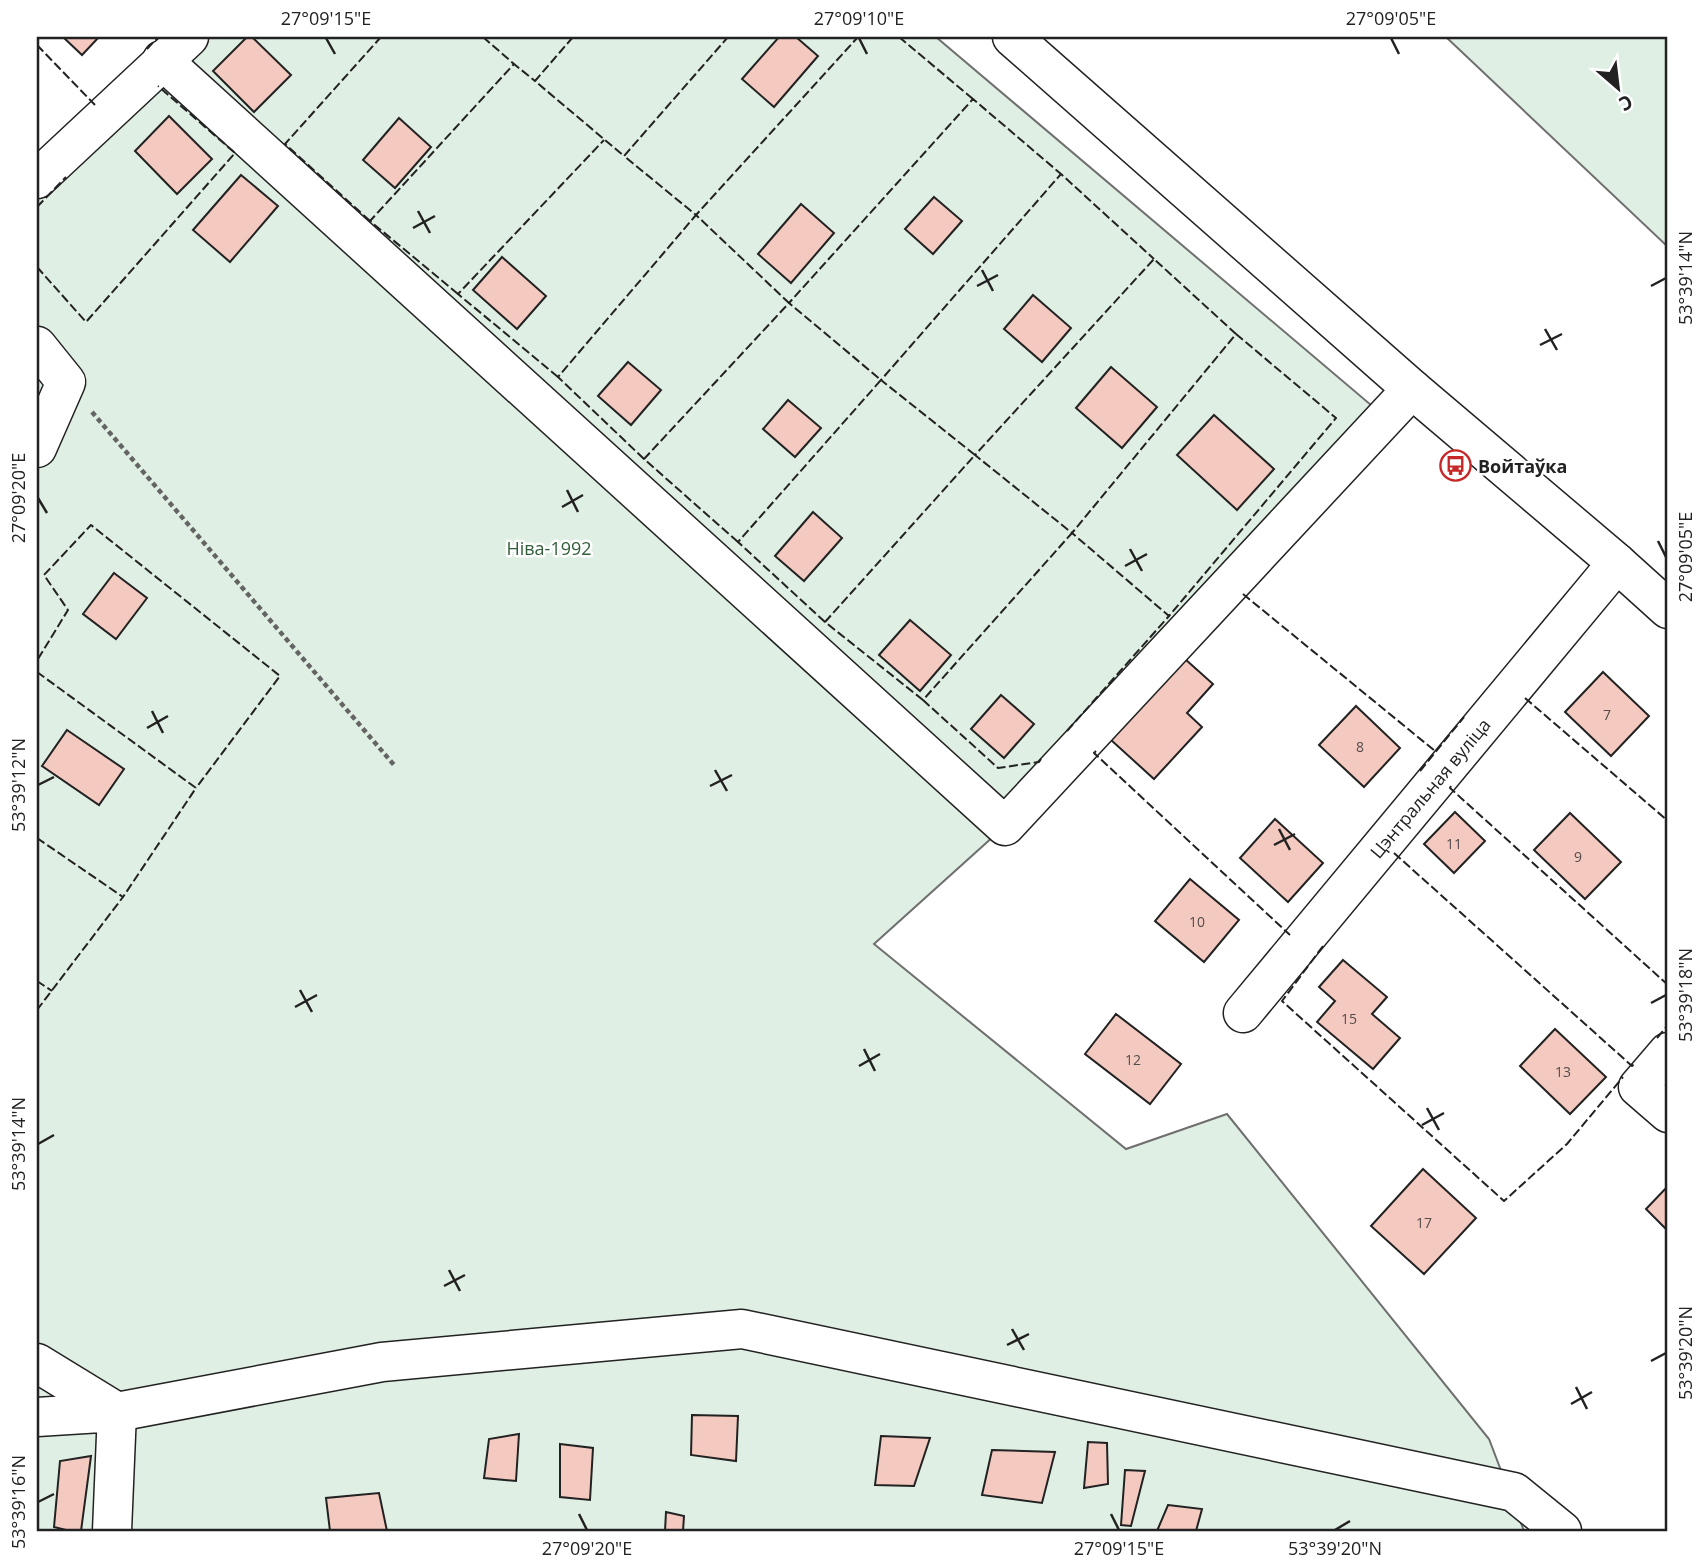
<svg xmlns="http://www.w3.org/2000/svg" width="1705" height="1568" font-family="'Open Sans',sans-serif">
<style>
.green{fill:#e0efe3;stroke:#6f6f6f;stroke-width:2}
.building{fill:#f3c9c0;stroke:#222;stroke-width:2}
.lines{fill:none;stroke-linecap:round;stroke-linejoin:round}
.minor-casing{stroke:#222;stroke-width:41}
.path{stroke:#646464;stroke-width:4.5;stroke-dasharray:5 3.5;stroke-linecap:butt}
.minor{stroke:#fff;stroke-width:38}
.fence{stroke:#222;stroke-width:2;stroke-dasharray:9 3.5;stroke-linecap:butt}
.ticks{fill:none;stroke:#222;stroke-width:2.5}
.labels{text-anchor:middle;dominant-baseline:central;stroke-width:5;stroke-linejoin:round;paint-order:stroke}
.number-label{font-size:14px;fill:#564c4a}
.poi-label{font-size:18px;font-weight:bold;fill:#222;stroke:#fff;text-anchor:start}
.park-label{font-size:18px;fill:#2f5e38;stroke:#fff}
.street-label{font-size:18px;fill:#222;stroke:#fff}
.neatline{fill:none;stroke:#222;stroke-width:2.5}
.ticks-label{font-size:18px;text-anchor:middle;fill:#222}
</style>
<rect width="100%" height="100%" fill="#fff"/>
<!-- green -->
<g class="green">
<path d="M190,37H936L1371,405L1005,826L874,944L1126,1149L1227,1114L1489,1439L1524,1531H37V179Z"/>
<path d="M1446,37H1668V247Z"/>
</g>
<!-- building -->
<g class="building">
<path d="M63,37H99L82,55Z"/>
<path d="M247,37H252L291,75L254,112L213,71Z"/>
<path d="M779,37H796L818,56L774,107L742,79Z"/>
<path d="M169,116L212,159L177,194L135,151Z"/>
<path d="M399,118L431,147L395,188L363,160Z"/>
<path d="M241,175L278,206L230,262L193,230Z"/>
<path d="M934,197L962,221L933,254L905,229Z"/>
<path d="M801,204L834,233L791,283L758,254Z"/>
<path d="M502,257L546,296L517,329L473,290Z"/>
<path d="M1033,295L1071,328L1042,362L1004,329Z"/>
<path d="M628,362L661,390L631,425L598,396Z"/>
<path d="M1111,367L1157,407L1122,448L1076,408Z"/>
<path d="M788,400L821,428L795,457L763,429Z"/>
<path d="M1214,415L1274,469L1237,510L1177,455Z"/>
<path d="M813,512L842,538L804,581L775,556Z"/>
<path d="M114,573L147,598L116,639L83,614Z"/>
<path d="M910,620L951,655L920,691L879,655Z"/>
<path d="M1185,659L1213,684L1187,713L1202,727L1154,779L1111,740Z"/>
<path d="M1603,672L1649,716L1611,756L1565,712Z"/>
<path d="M1001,695L1034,724L1004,758L971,729Z"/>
<path d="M1356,706L1400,748L1364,787L1319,745Z"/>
<path d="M67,730L124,769L99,805L42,766Z"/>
<path d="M1455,812L1485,841L1454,873L1424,844Z"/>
<path d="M1570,813L1621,862L1585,899L1534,850Z"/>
<path d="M1275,819L1323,863L1288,902L1240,858Z"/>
<path d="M1190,879L1239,920L1204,962L1155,921Z"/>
<path d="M1343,960L1387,997L1372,1014L1400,1038L1373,1069L1317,1022L1335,1001L1319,987Z"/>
<path d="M1116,1014L1181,1064L1150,1104L1085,1054Z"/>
<path d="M1555,1029L1606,1077L1570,1114L1520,1066Z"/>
<path d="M1423,1169L1476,1218L1424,1274L1371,1226Z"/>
<path d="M1668,1186V1231L1646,1209Z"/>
<path d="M692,1415L738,1416L736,1461L691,1455Z"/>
<path d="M519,1434L516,1481L484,1478L489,1439Z"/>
<path d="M881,1436L930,1438L914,1486L875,1485Z"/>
<path d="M1088,1442L1107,1443L1108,1484L1084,1488Z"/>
<path d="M560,1444L593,1448L590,1500L560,1497Z"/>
<path d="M992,1450L1055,1452L1042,1503L982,1495Z"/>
<path d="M91,1456L81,1531H70L54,1527L60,1461Z"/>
<path d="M1125,1470L1145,1471L1131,1526L1121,1525Z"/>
<path d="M379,1493L387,1531H330L326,1498Z"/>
<path d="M1168,1505L1202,1509L1196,1531H1157Z"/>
<path d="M666,1512L684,1516L683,1531H665Z"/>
</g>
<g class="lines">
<defs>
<g id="minor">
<path d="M1012,37L1412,389L1617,563L1668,609"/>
<path d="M162,60L1005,826L1412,389"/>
<path d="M37,179L189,37"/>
<path d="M37,346L66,382L37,448"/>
<path d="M1243,1013L1617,563"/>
<path d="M1668,1052L1638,1087L1668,1113"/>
<path d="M37,1363L117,1412L382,1362L742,1329L1514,1492L1562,1531"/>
<path d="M37,1417L117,1412L112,1531"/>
</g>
</defs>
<!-- minor casing -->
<use href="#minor" class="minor-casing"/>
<!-- path -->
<path class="path" d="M92,412L394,765"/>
<!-- minor -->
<use href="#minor" class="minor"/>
<!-- fence -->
<g class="fence">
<path d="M483,37L514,64"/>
<path d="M573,37L535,81L624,156"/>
<path d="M899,37L973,99"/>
<path d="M37,45L95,105"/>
<path d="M147,49L158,37"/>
<path d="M37,207L66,177"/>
<path d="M370,221L285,144L381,37"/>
<path d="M37,267L86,322L235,153L158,86"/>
<path d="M458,294L370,221L514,64L535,81"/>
<path d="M1236,334L1336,418L1169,616L1072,533Z"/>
<path d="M558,377L458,294L604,140"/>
<path d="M644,459L558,377L696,215L624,156L728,37"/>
<path d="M738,542L644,459L789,303L696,215L858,37"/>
<path d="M1243,594L1435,751"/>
<path d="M825,622L738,542L881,380L789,303L973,99L1061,174"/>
<path d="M38,659L68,610L44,575L91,525L280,676L196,788"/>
<path d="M37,672L196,788L123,897"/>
<path d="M1525,698L1668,821"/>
<path d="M923,700L825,622L975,455L881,380L1061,174L1154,259"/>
<path d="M1067,731L1169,616"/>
<path d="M1096,751L1094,753L1290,935"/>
<path d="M1041,759L1039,762L998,768L923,700L1072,533L975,455L1154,259L1236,334"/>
<path d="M1420,771L1464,717"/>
<path d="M1451,786L1450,788L1668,985"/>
<path d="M37,838L123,897L37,1010"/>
<path d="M1394,853L1632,1066L1634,1064"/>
<path d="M1323,946L1282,1001L1504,1201L1567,1144L1623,1077"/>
<path d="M37,981L52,991"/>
<path d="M1657,1038L1668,1025"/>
</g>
</g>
<!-- ticks -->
<path class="ticks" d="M326,38L335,54M859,38L867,54M1391,38L1399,54M418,211L430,233M413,228L435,216M982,270L993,291M977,286L998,275M1651,286L1666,278M1545,329L1557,350M1540,345L1562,334M567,490L578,512M38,498L47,513M562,507L583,495M1658,541L1666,557M1130,549L1142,571M1125,566L1147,554M152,711L163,733M147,728L168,716M715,770L727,791M38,785L54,777M710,786L732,775M1279,829L1290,850M1274,845L1295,834M300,990L312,1012M1651,1003L1666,995M295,1007L317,995M864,1049L875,1071M859,1066L880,1054M1427,1108L1439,1130M1422,1125L1444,1113M38,1144L54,1135M449,1270L460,1291M444,1286L465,1275M1012,1329L1024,1350M1007,1345L1029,1334M1651,1361L1666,1353M1576,1387L1587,1409M1571,1404L1592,1392M38,1502L54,1494M579,1514L587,1530M1111,1514L1119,1530M1335,1530L1350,1521"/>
<!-- icons -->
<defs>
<symbol id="bus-ring" viewBox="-11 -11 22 22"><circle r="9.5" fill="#fff" stroke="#c62828" stroke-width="1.5"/><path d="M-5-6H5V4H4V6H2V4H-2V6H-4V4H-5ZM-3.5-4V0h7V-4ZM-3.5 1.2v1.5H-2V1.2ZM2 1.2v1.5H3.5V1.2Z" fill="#c62828"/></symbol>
</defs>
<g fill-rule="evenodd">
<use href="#bus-ring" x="1438" y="448" width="35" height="35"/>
</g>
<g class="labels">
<!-- number labels -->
<g class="number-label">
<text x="1607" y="714">7</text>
<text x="1360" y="746">8</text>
<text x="1454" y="843">11</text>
<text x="1578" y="856">9</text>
<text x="1197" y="921">10</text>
<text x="1349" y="1018">15</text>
<text x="1133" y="1059">12</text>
<text x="1563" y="1071">13</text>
<text x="1424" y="1222">17</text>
</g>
<!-- poi labels -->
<g class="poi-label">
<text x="1478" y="466">Войтаўка</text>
</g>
<!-- park labels -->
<g class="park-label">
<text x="549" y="548">Ніва-1992</text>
</g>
<!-- street labels -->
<g class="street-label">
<text transform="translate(1430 788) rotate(-50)">Цэнтральная вуліца</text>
</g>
</g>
<!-- border -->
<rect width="1705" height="1568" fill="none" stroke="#ffffff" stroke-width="77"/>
<!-- north arrow -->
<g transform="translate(1618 88) rotate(152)" stroke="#ffffff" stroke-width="5" paint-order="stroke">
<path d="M0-5L12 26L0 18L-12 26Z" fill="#222222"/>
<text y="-10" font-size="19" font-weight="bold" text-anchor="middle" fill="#222222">С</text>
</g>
<rect x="38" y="38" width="1628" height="1492" class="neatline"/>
<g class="ticks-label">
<text x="326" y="25">27°09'15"E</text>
<text x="859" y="25">27°09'10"E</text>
<text x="1391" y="25">27°09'05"E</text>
<text transform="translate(1686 278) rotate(-90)" y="6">53°39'14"N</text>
<text transform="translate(19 498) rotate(-90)" y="6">27°09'20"E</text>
<text transform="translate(1686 557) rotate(-90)" y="6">27°09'05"E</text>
<text transform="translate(19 785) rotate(-90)" y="6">53°39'12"N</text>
<text transform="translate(1686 995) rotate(-90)" y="6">53°39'18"N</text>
<text transform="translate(19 1144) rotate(-90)" y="6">53°39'14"N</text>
<text transform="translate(1686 1353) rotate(-90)" y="6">53°39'20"N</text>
<text transform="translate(19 1502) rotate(-90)" y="6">53°39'16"N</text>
<text x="587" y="1555">27°09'20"E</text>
<text x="1119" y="1555">27°09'15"E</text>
<text x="1335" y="1555">53°39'20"N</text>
</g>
</svg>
